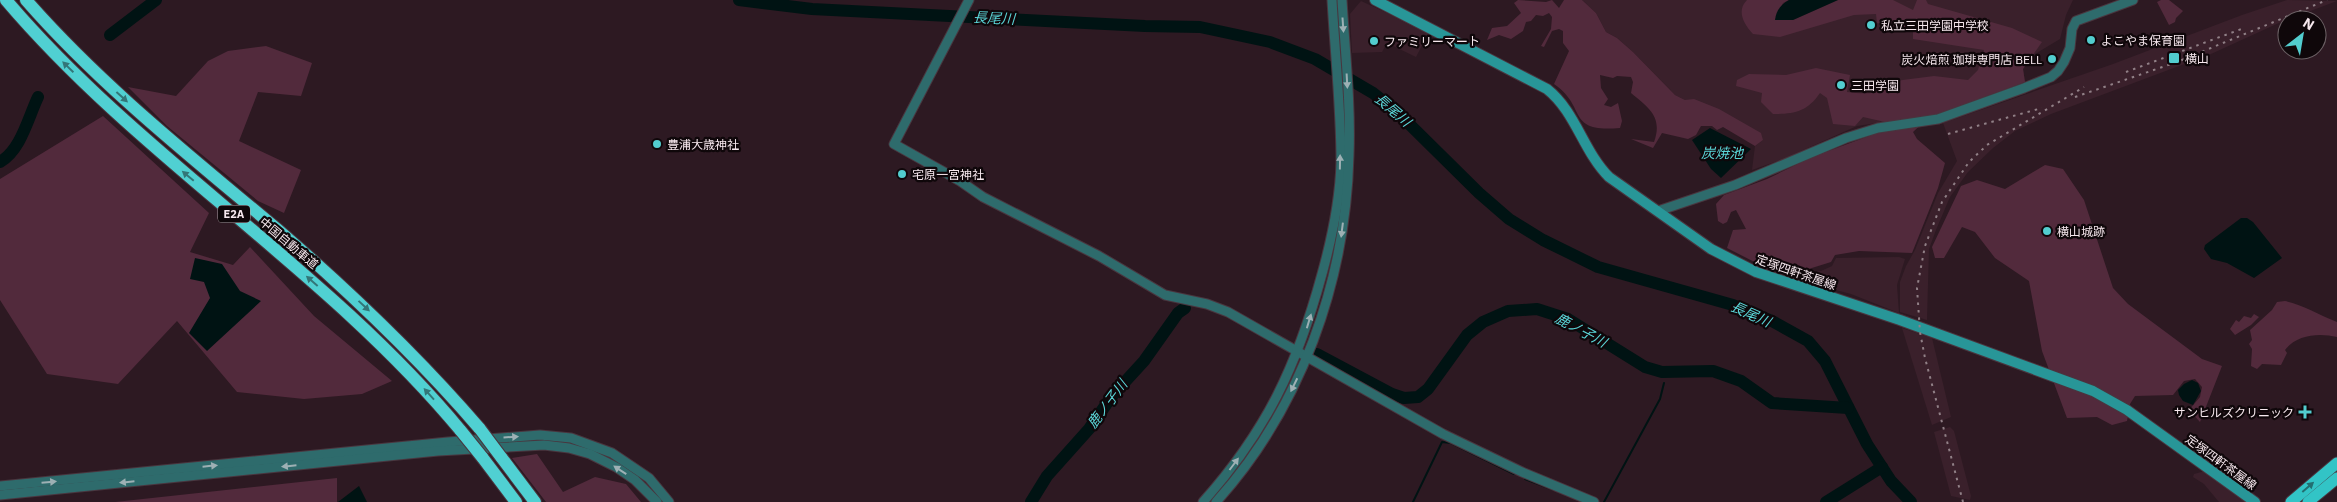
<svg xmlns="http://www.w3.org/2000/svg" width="2337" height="502" font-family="'IBM Plex Sans','Noto Sans JP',sans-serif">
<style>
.built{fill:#3a202b}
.green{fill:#522a3c}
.water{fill:#001313}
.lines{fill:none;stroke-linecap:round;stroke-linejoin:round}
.stream{stroke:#001313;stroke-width:2}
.river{stroke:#001313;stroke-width:12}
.tertiary-casing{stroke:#49363f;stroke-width:11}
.secondary-casing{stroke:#49363f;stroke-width:12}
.trunk-casing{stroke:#49363f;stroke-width:13}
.motorway-casing{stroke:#49363f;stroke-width:14}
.tertiary{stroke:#2e6b6c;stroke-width:9}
.secondary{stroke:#289698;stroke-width:10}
.trunk{stroke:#32c4c6;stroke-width:11}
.motorway{stroke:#50d0d2;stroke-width:12}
.rail{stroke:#918087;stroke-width:2;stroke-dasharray:2.5 5;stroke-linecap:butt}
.motorway-bridge-casing{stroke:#49363f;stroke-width:14;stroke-linecap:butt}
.motorway-bridge{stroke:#50d0d2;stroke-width:12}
.oneway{fill:#9db0b4}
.oneway2{fill:#337678}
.oneway3{fill:#226f71}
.poi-dot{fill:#52cdcf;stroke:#0f070a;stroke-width:2}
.labels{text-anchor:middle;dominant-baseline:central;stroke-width:4.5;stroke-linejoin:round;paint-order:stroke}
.shield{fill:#0f070a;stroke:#b1a4aa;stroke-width:1}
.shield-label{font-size:11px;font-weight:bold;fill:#f7e8ee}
.poi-label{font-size:12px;fill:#f7e8ee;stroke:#0f070a;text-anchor:start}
.street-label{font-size:12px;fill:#f7e8ee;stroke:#0f070a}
.water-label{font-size:14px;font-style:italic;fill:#5ad5d7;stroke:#0f070a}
</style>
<rect width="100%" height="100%" fill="#2d1922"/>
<!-- built -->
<g class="built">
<path d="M1582,0H2073L2066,15L2060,39L2035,54L2023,69L2025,82L1929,117L1897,120L1857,126L1781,160L1752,170L1755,146L1763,140L1675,95L1633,52L1617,38L1606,32L1596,13Z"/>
<path d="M2287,0L2337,1L2281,22L2211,54L2051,114L2015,131L1993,148L1968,172L1950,197L1936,230L1929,249L1927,320L1900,312V282L1906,266L1915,250L1938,193L1957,161L1943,123L2113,64L2242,15Z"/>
<path d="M1361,1L1429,32L1416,57L1387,43L1382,52L1352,53L1350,14Z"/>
<path d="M1899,257L1905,259L1897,285L1899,313L1851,294L1795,279L1802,273L1821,271L1832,266L1836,258Z"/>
<path d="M1902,328L1932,338L1951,417L1932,425Z"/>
<path d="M1950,427L1954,431L1971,496L1970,500L1951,496L1934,432Z"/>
<path d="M2205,471L2248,502H2219L2204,484L2193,477L2194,474Z"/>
</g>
<!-- green -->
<g class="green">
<path d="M1518,0L1546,2L1552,0L1559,8L1564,0H1582L1596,13L1606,32L1617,38L1633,52L1675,95L1685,100L1694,99L1719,109L1761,133L1763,140L1755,146L1723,127L1717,130L1712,126H1701L1696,135L1688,139L1662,133L1653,148L1631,139L1654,142C1663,117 1649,108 1631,93L1633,82L1631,77L1617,76L1613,78L1600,75L1601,88L1608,99L1604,105L1611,107L1618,103L1622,121L1620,128C1565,133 1588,107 1554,84L1569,51L1563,43V31L1559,29L1552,31L1544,47L1541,46L1551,29L1552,17L1549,13L1543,16L1536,15L1531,21L1526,22L1523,31L1511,39L1499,35L1487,40L1492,28L1507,26L1521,13L1514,3Z"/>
<path d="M1747,0H1789L1783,3L1775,20H1793L1838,0H1893L1913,10L1917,0H1926L1928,4L2012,28L2042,42L2023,69L2025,82L1929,117L1913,132L1917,139L1945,163L1938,188L1912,253L1859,251L1835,255L1831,262L1799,272L1780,275L1727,248L1733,230L1746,229L1736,210L1731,212L1727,222L1723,224L1718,221L1716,204L1724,195L1767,179L1812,157L1880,132L1885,122L1863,117L1855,126L1833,124L1827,98L1820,93C1807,112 1794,114 1773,114L1761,102L1762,93L1736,86L1737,80L1749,74L1786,75L1816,68L1850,75L1847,92C1864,94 1884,96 1895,81L1934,76L1968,80L1978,70L1984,50L1913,39V32L1877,23L1876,14L1854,15L1780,37L1753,34C1744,24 1736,11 1747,0Z"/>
<path d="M2161,0H2169L2183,11L2176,18L2175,22L2169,25L2157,2Z"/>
<path d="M266,46L312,63L301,96L258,92L239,141L301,170L284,213L258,201L167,126L128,87L176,96L208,61L228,51Z"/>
<path d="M103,116L209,213L190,252L233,265L250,247L314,316L392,381L362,394L304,399L237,392L177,321L118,384L47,374L0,300V179Z"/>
<path d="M2045,165L2063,169L2084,200L2113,288L2128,304L2202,359L2222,366L2200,422L2189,410L2200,397L2202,387L2195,379L2184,381L2173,395L2135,396L2130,404L2127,421L2112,425L2097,417L2067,418L2042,351L2029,281L1995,258L1975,232L1962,227L1944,258H1935L1932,247L1961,186L1977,180L2005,189Z"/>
<path d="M2285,301C2303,305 2319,315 2337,322V337C2320,333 2297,334 2285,350L2287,353L2281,365L2262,364L2257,369L2251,366L2252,349L2249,344L2252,340L2250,330L2272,310L2277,302Z"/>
<path d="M2254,314L2259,317L2251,325L2235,335L2230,329L2236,320L2239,322L2244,316L2251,318Z"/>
<path d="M537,454L563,492L595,477L626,484L641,502H546L512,458Z"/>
<path d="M337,478V502H115Z"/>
</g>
<!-- water -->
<g class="water">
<path d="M1789,0H1838L1793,20H1775C1776,11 1781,4 1789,0Z"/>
<path d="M1710,128L1751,149L1721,178L1711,169L1692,140Z"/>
<path d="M2241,218H2247L2253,222L2282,258L2254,278L2227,263L2211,259L2204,249L2205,245Z"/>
<path d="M195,258L222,264L240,291L261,301L207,351L189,333L210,298L204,282L190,279Z"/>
<path d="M2192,380L2198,383L2201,391L2193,405L2183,401L2179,395L2178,390L2184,384Z"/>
<path d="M359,486L367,502H338Z"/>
</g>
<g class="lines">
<!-- stream -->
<g class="stream">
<path d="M1667,373V372"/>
<path d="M1525,479L1554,490"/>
<path d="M1413,502L1442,442L1451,443L1514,474"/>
<path d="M1604,502L1660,399L1664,383"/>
</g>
<!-- river -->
<g class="river">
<path d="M739,0L812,9L1145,26L1200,27L1270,42L1315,59L1373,93L1396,111L1479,193L1509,219L1543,240L1598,267L1733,305L1772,321L1808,341L1825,361L1867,444L1891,481L1911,502"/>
<path d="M110,35L156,0"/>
<path d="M0,162C21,150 28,118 38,97"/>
<path d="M1317,354L1392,394L1404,398L1418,397L1428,389L1467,335L1483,322L1508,311L1537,309L1568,319L1645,367L1662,372L1713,371L1741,381L1772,403L1848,408"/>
<path d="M1031,502L1047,476L1089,429L1112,396L1144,361L1178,313L1185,308"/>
<path d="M1826,502L1882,467"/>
</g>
<defs>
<g id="tertiary">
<path d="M969,0L894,144L960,181L983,197L1099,256L1165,295L1207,304L1228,312L1443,434L1522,472L1594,502"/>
<path d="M1658,211L1735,185L1846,138L1878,128L1938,119L2024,88L2051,77L2058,71L2064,62L2070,48L2072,29L2076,21L2133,0"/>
<path d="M0,486L448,442L540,435L571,438L612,453L649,478L669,502"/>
<path d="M0,495L438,451L544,445L569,448L590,454L616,467L635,480L657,502"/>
<path d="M1203,502C1267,430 1297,366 1322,274C1332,238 1340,200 1341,162C1341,108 1335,54 1332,0"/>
<path d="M1216,502C1301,408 1346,281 1349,155C1351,104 1345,51 1342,0"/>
</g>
<path id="secondary" d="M1375,0L1547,89C1576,112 1583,151 1609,177L1711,249L1756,272L1900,320L2093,391L2127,410L2255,502"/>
<g id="trunk">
<path d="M2291,502L2337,463"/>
<path d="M2308,502L2337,478"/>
</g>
<g id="motorway">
<path d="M6,0C142,160 327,269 461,431"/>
<path d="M26,0C103,88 195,160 284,235C354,296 420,359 480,429"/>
<path d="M482,457L516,502"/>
<path d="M501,457L535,502"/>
</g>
</defs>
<!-- tertiary casing -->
<use href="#tertiary" class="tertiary-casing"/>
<!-- secondary casing -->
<use href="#secondary" class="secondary-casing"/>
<!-- trunk casing -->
<use href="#trunk" class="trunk-casing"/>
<!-- motorway casing -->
<use href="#motorway" class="motorway-casing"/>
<!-- tertiary -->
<use href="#tertiary" class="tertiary"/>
<!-- secondary -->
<use href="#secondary" class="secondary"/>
<!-- trunk -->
<use href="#trunk" class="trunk"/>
<!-- motorway -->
<use href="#motorway" class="motorway"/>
<!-- rail -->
<g class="rail">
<path d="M2126,72L2244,28"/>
<path d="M2075,97L2177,62L2327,0"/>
<path d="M1948,134L2042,108"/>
<path d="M1963,502L1925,358L1920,332L1917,288L1925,246L1942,202L1969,162L1987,145L2084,87"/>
</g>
<defs>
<g id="motorway-bridge">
<path d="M480,429L501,457"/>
<path d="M461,431L482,457"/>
</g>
</defs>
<!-- motorway-bridge casing -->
<use href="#motorway-bridge" class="motorway-bridge-casing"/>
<!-- motorway-bridge -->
<use href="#motorway-bridge" class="motorway-bridge"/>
</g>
<!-- one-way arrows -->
<defs><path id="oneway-solid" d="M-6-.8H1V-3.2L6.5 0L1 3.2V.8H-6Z" transform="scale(1.25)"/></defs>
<g class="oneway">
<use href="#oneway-solid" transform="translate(1343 25) rotate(86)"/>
<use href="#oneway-solid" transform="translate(1347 81) rotate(87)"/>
<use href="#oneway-solid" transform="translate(1340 162) rotate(-89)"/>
<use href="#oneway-solid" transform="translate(1342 230) rotate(97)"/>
<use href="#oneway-solid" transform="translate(1309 321) rotate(-73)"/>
<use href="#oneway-solid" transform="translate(1294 385) rotate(116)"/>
<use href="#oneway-solid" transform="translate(511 437) rotate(-4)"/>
<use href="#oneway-solid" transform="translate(1234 464) rotate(-53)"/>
<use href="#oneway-solid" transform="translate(210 466) rotate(-6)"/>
<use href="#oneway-solid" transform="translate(289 466) rotate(174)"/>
<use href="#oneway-solid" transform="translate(620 470) rotate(-147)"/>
<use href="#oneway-solid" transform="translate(49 482) rotate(-5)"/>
<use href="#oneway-solid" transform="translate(127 482) rotate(174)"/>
</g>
<g class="oneway2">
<use href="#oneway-solid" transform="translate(68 67) rotate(-136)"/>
<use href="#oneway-solid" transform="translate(122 97) rotate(42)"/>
<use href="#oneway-solid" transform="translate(188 176) rotate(-140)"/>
<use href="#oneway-solid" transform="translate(312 281) rotate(-139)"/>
<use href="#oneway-solid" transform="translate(364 306) rotate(43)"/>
<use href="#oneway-solid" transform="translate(429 394) rotate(-132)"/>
</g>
<use class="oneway3" href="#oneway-solid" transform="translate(2308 487) rotate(-41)"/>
<!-- markers -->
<g class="poi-dot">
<circle cx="1871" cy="25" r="5"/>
<circle cx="2091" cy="40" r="5"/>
<circle cx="1374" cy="41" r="5"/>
<rect x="2168" y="52" width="12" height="12" rx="2.5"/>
<circle cx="2052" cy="59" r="5"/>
<circle cx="1841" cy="85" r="5"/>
<circle cx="657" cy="144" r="5"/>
<circle cx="902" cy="174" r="5"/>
<circle cx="2047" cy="231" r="5"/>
<path d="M2302.5 404.5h5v5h5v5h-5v5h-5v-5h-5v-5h5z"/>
</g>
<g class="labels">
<!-- shield labels -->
<rect class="shield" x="218" y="205.5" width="32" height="17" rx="4"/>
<g class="shield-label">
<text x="234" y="214">E2A</text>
</g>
<!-- poi labels -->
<g class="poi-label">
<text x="1881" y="25">私立三田学園中学校</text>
<text x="2101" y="40">よこやま保育園</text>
<text x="1384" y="41">ファミリーマート</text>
<text x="2185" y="58">横山</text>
<text x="2042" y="59" text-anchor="end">炭火焙煎 珈琲専門店 BELL</text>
<text x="1851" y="85">三田学園</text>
<text x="667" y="144">豊浦大歳神社</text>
<text x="912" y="174">宅原一宮神社</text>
<text x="2057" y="231">横山城跡</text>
<text x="2294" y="412" text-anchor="end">サンヒルズクリニック</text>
</g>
<!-- street labels -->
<g class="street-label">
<text transform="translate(289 243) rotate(40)">中国自動車道</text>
<text transform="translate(1796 272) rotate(19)">定塚四軒茶屋線</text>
<text transform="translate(2221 462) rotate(36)">定塚四軒茶屋線</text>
</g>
<!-- water labels -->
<g class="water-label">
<text transform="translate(994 18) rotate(3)">長尾川</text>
<text transform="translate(1393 110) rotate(41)">長尾川</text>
<text x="1722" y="153">炭焼池</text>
<text transform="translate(1751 314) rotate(24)">長尾川</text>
<text transform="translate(1581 330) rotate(28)">鹿ノ子川</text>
<text transform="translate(1107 404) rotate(-53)">鹿ノ子川</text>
</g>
</g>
<!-- north arrow -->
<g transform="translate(2302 35) rotate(31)"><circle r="24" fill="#0f070a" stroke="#6c6165"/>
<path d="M0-4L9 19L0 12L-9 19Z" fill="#52cdcf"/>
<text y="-8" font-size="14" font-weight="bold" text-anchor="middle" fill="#f7e8ee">N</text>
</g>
</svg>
